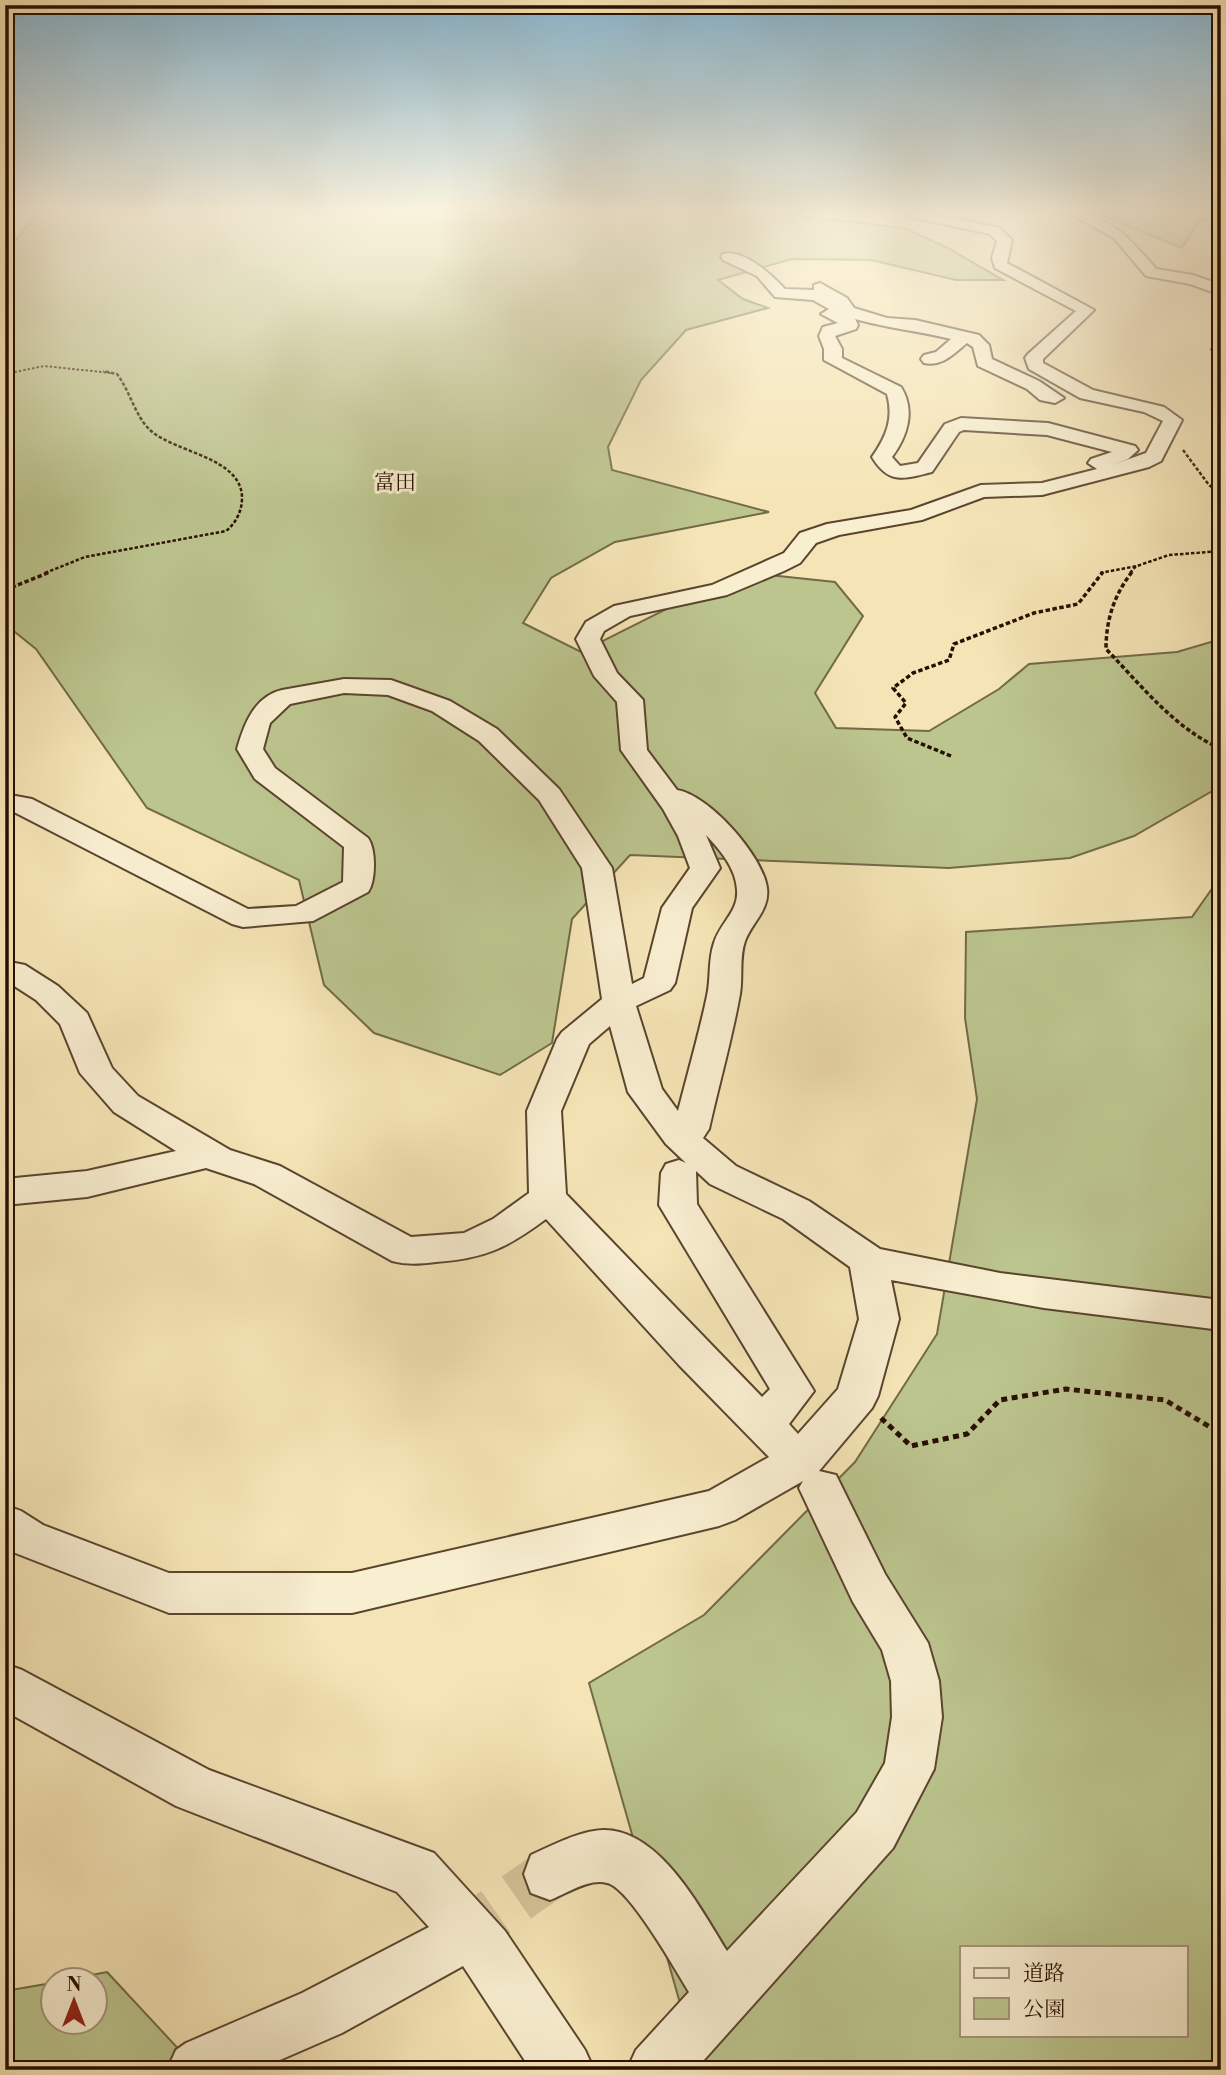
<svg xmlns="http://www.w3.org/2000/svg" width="1226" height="2075" font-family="'Libre Bodoni','Noto Serif JP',serif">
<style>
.green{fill:#bcc58e;stroke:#726a47;stroke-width:2;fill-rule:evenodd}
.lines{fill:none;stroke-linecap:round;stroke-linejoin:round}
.minor-tunnel{stroke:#d6c59b;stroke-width:51;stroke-dasharray:51 25;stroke-linecap:butt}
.minor-casing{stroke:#5b442e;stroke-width:4}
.path-far3{stroke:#280e00;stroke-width:2;stroke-dasharray:2.5 2;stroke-linecap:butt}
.path-far2{stroke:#280e00;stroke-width:2.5;stroke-dasharray:3.5 2;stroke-linecap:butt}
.path-far1{stroke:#280e00;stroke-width:3.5;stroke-dasharray:4.5 2.5;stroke-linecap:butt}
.path{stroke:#280e00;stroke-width:5;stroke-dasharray:6 4.5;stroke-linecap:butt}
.minor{fill:#f8eed0;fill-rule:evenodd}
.labels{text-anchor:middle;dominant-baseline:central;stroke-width:6;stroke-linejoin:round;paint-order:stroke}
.far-quarter-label{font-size:21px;fill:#280e00;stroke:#f8eed0}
</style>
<rect width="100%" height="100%" fill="#f5e5b6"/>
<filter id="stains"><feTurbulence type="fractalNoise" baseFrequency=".00286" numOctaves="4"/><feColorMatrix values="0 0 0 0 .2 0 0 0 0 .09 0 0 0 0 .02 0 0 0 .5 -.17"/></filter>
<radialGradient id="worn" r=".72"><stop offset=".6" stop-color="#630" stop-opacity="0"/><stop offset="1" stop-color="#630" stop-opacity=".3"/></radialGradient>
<!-- green -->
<g class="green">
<path d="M5,214H752L800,216L904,228L948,248L1003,280H956L871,260L792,259L718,280L743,299L768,308L686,330L641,380L608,447L612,470L769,512L615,542L551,578L523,623L581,652L740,572L835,582L863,616L815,693L836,728L929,731L999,689L1029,664L1177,652L1221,639V786L1134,836L1070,858L949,868L630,855L572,919L552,1043L500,1075L374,1033L324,985L299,880L147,808L36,649L5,624Z"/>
<path d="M1099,214H1221V221L1200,220L1182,248Z"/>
<path d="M1221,876V2070H699L589,1683L704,1615L855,1462L937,1334L977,1099L965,1018L966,932L1192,917ZM962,1947H1186V2035H962Z"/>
<path d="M107,1972L198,2070H5V1991L52,1983V2022H94V1980H64Z"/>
</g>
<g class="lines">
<!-- minor-tunnel -->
<path class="minor-tunnel" d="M454,1941L550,1874"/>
<defs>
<g id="minor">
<path d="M909,214H934L1000,228L1012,240L1007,263L1094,310L1043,359V363L1093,390L1164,407L1182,420L1161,461L1149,467L1042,495L984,497L922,520L839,535L816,543L800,563L784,571L727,595L630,616L604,631L600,639L617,673L643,700L647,750L677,790C709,795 763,856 767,888C770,910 752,922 745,941C739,958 743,977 740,994C732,1039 719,1084 709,1129L703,1138L736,1166L809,1201L880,1249L1000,1273L1221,1300V1330L1044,1308L891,1280L899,1319L878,1396L872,1408L819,1471L836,1475L885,1574L928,1643L939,1681L942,1717L934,1769L893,1848L695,2070H627L636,2050L689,1992C676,1971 629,1887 607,1883C589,1878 566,1894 550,1900L531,1893L524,1874L531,1855C553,1845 579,1831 603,1830C660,1829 701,1910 727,1951L857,1812L885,1763L892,1717L891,1681L882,1650L853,1602L799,1488L803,1481L735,1520L719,1526L352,1613H169L5,1549V1505L21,1511L43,1525L169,1573H352L709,1491L769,1457L679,1365L546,1219C507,1248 484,1259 436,1262C420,1264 407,1265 392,1261L254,1184L206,1168L87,1197L5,1205V1179L87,1171L176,1151L114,1112L80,1073L60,1024L36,1000L5,980V961L25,965L58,986L87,1013L112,1068L138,1096L230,1150L280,1166L411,1237L464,1233L493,1219L529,1193L527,1111L557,1039L562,1032L602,999L582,868L539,800L479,741L432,711L388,695L344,693L290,704L270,723L263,749L275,768L368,838C376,849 376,881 368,892L313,921L243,927L232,924L14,812L5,810V794L32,799L248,909L296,906L343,882L344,847L255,779L237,749C244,724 254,697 282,690L344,679L391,680L450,701L497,729L559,789L612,868L632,984L644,978L662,908L690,868L678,836L663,809L621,750L617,702L594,676L576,639L586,622L614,606L712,585L784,553L800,533L827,524L911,510L981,485L1042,483L1097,469L1088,463L1091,459L1112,452L1047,435L964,430L959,432L932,472C904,479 889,485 872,457C886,437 894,419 887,394L824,360V349L819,336L823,327L838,323L821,314L829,309L813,300L775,297L757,276L723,260L721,257L723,254C744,249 772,275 785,289L814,290V285L820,283L847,298L854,308L887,318L915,320L979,335L989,345L992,359L1039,381L1064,398L1055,403L1040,400L1027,389L978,366L973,347L967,343C954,353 943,367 924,363L921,359L924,355L936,352L951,339C919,331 887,328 855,319L858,325L856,329L835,336L842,349V358L901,387C916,411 907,437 892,457L900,466L918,463L945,424L961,418L1048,423L1135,446L1138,450L1128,459L1112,465L1146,453L1163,421L1144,412L1080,398L1029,369L1025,358L1028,354L1076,311L995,268L992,258L997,241L990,234L911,217ZM706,835C720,850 736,868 737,890C739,911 720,923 714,943C708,960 711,978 707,996C699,1034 688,1072 678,1111L662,1089L636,1006L670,990L675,983L692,908L720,868ZM610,1026L628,1092L666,1144L686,1163L679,1160L666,1164L661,1173L659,1205L770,1389L762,1397L566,1194L561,1111L589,1044ZM696,1171L710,1184L783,1219L850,1267L859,1319L838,1389L798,1434L789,1424L814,1391L697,1204Z"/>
<path d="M1070,214C1109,212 1133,242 1156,269L1193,275L1221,285V295L1190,284L1146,276L1114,238Z"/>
<path d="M1221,221V244L1214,240L1211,226Z"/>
<path d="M5,1664L22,1670L209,1770L434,1853L505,1931L585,2050L594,2070H531L463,1966L342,2033L257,2070H167L176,2050L186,2043L302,1993L429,1927L397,1892L176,1806L5,1711Z"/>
</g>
</defs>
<!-- minor casing -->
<use href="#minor" class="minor-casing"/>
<!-- path-far3 -->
<g class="path-far3">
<path d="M5,247L18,238L37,214"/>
<path d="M1221,343H1213L1211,350L1221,352"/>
<path d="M10,373L44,366L111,373"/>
</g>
<!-- path-far2 -->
<g class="path-far2">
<path d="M5,375L15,371"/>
<path d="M1183,450L1209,485L1221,494"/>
<path d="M45,573L85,557L226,531C236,523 242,511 242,498C242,457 175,453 150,430C135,416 130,391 117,374L103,371"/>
<path d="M1100,573L1137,566L1169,555L1221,551"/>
<path d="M1130,573L1136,566"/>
</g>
<!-- path-far1 -->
<g class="path-far1">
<path d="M1132,572C1114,595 1106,620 1106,649C1141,685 1174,728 1221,749"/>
<path d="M5,590L50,572"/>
<path d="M1221,671L1213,677L1214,686L1221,694"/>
<path d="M951,756L907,738L895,717L906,703L893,688L913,673L949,660L954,644L1034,613L1078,604L1103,572"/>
</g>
<!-- path -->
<path class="path" d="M881,1418L911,1446L967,1434L1000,1400L1066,1389L1165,1400L1215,1430H1221"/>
<!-- minor -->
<use href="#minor" class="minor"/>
</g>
<!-- sky -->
<linearGradient id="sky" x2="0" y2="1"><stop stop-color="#89b8d2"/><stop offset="0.42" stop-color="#faf3de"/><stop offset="1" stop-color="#faf3de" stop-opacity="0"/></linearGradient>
<rect width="1226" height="504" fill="url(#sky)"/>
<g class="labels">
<!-- far-quarter labels -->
<g class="far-quarter-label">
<text x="395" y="483">富田</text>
</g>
</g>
<!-- margin -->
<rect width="1226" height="2075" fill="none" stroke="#f5e5b6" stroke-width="28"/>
<rect x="7" y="7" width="1212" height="2061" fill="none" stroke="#280e00" stroke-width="3.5"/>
<rect x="14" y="14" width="1198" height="2047" fill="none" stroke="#280e00" stroke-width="2"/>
<!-- legend -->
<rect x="960" y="1946" width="228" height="91" fill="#f8eed0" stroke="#a5947d" stroke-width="2"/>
<rect x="974" y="1968" width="35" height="10" fill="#f8eed0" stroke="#a5947d" stroke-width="2"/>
<text x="1023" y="1980" font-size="21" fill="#280e00">道路</text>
<rect x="974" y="1998" width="35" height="21" fill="#bcc58e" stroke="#a5947d" stroke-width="2"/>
<text x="1023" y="2016" font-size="21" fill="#280e00">公園</text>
<!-- north arrow -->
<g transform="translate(74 2001)"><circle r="33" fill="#f8eed0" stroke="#a5947d" stroke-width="2"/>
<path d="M0-5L12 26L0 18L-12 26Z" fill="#8f2418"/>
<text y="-10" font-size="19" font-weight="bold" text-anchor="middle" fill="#280e00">N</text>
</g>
<rect width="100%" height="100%" filter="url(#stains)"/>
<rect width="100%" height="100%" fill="url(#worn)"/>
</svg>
